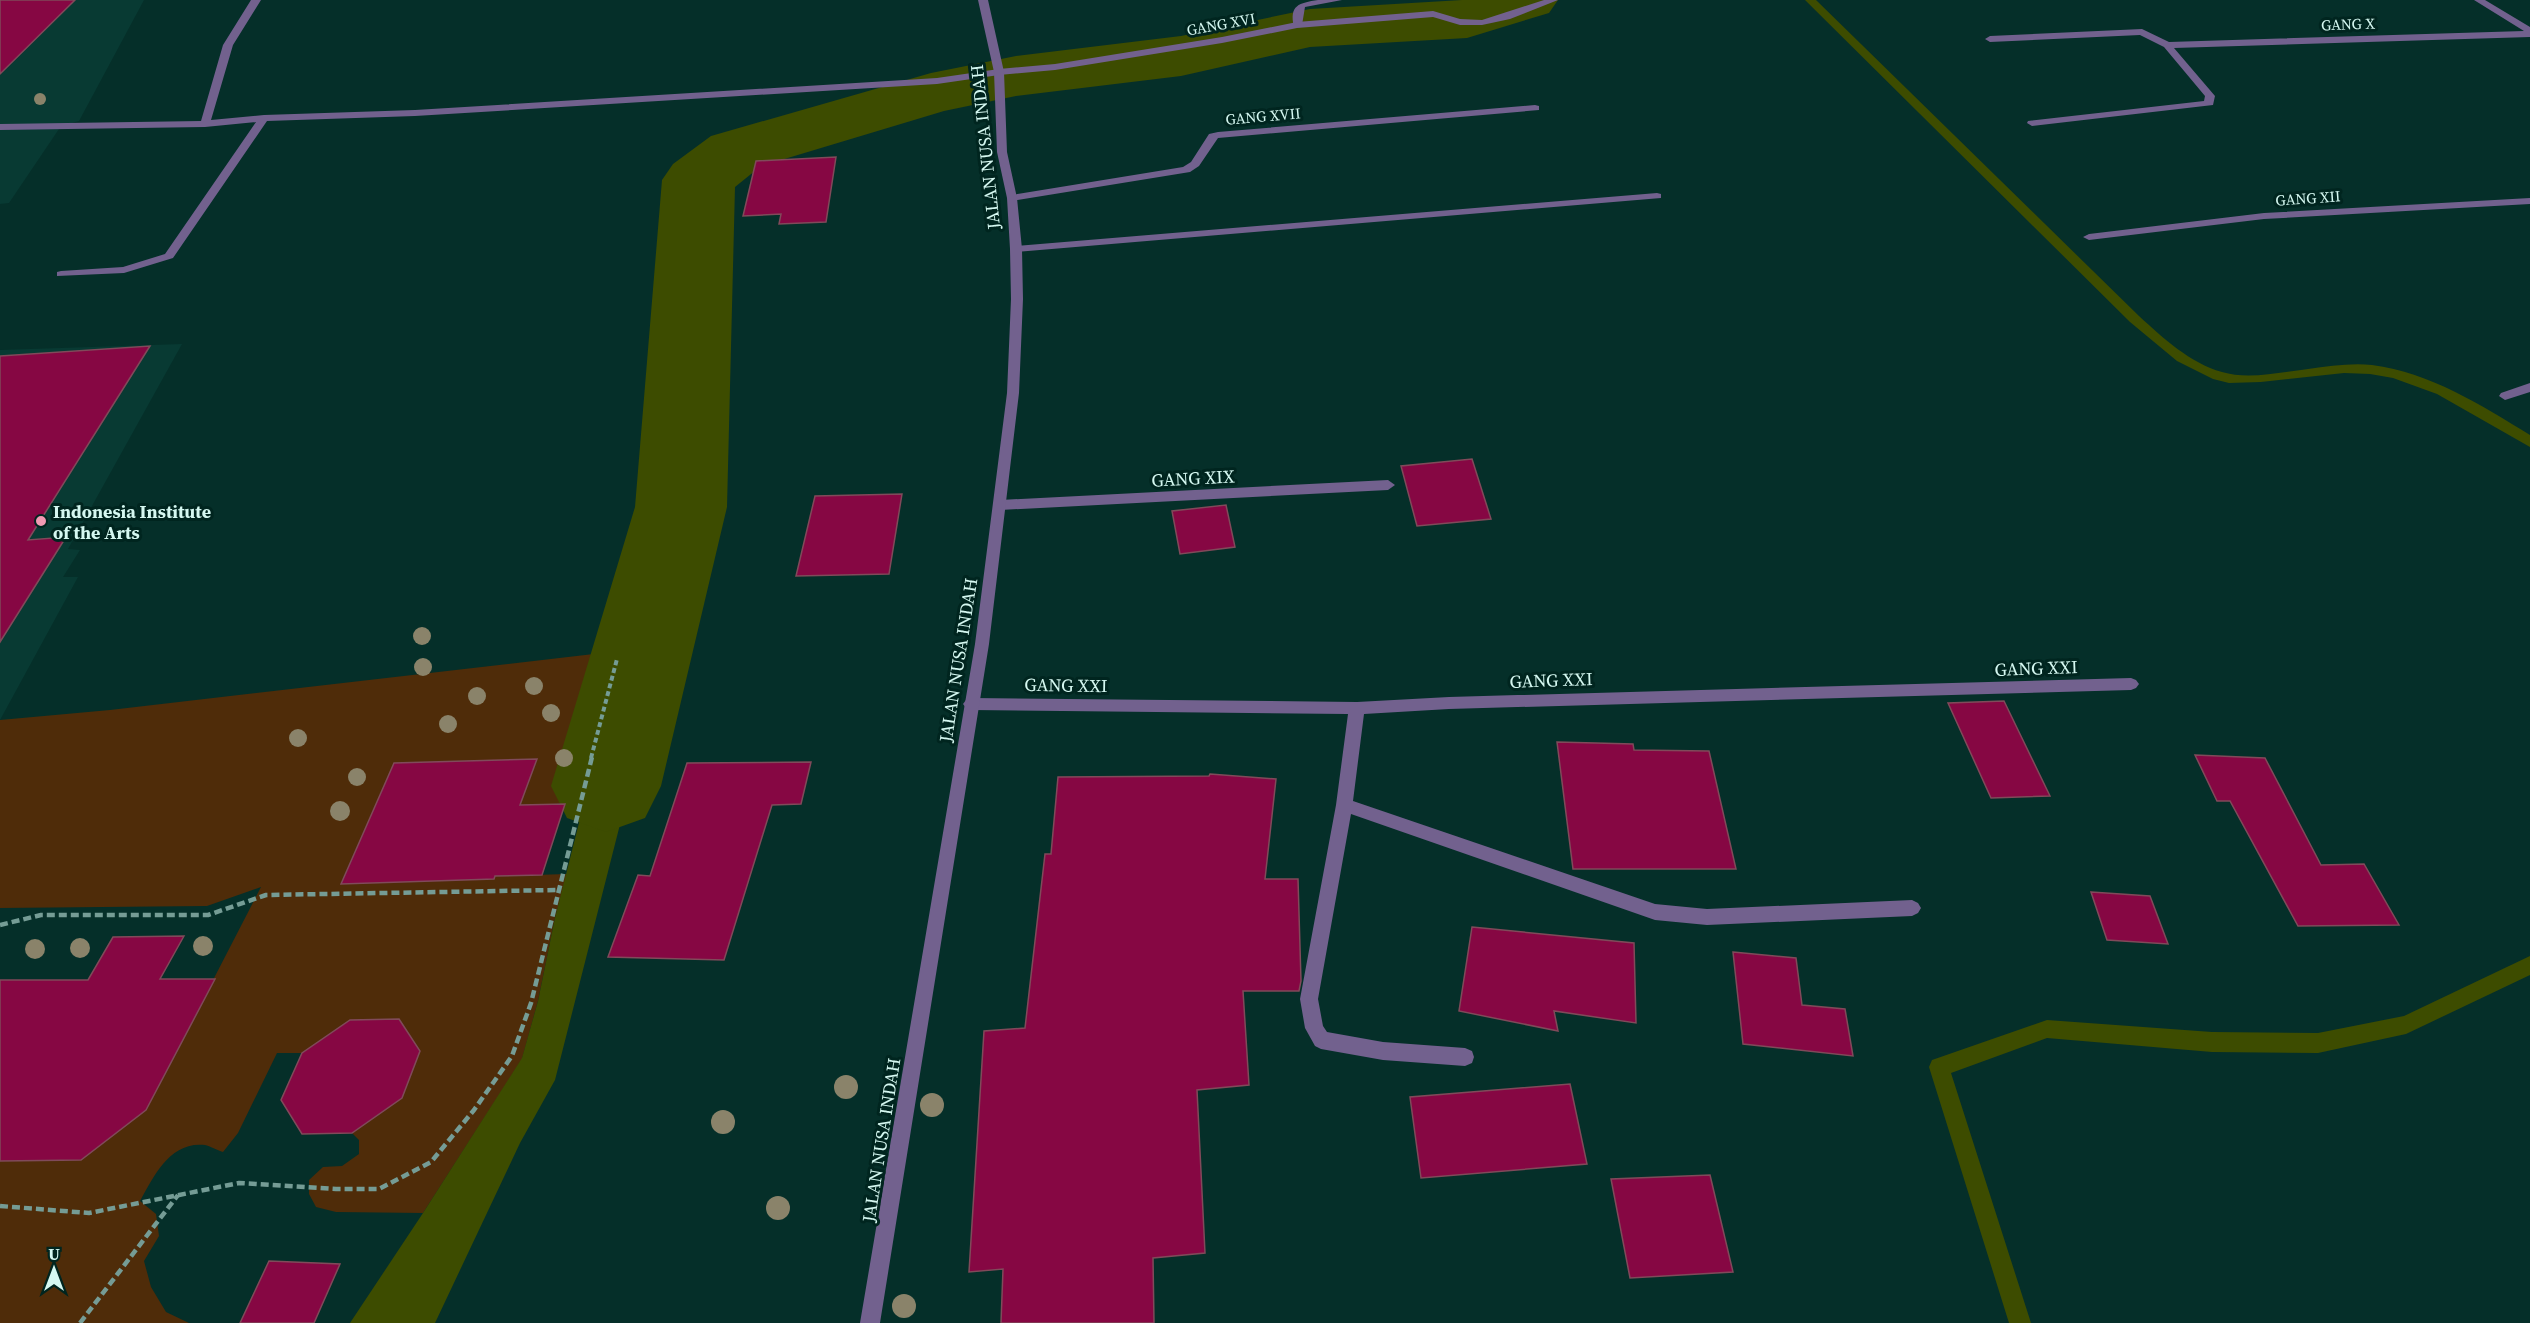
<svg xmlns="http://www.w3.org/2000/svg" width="2530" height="1323" font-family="'Source Serif 4',serif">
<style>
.built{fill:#083a33}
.green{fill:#4f2c09}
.water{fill:#3d4c00}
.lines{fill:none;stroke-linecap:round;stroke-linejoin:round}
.stream{fill:#3d4c00;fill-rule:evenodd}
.river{fill:#3d4c00;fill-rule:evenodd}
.building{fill:#860743;stroke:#804a5a;stroke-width:1.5}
.path-far1{stroke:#759c95;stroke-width:4;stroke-dasharray:5 3;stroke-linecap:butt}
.path{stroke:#759c95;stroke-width:4.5;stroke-dasharray:8 4;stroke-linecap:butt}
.service{fill:#72618e;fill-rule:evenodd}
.minor{fill:#72618e;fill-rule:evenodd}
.tertiary{fill:#72618e;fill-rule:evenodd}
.tree{fill:#8a836a}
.poi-dot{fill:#f19ab3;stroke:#00251f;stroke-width:2}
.labels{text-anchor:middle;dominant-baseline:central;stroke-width:6;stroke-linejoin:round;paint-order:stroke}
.far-street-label{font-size:15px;fill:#d5f8f1;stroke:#00251f}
.street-label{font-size:18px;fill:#d5f8f1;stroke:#00251f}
.poi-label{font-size:18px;font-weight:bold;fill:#d5f8f1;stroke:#00251f;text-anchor:start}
</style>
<rect width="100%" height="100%" fill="#052f29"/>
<!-- built -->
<g class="built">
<path d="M0,0H144L79,121L61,126L9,203L0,204Z"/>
<path d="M182,344L68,549L80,550L63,577H78L0,720V350Z"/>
</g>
<!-- green -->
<path class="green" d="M628,650L584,803L520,805L537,760L394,763L341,883L493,879L495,876L567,874L555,918L538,1001L522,1059L423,1213L336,1212L316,1207L309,1194V1180L323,1167L342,1166L359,1154V1140L352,1133L402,1098L420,1051L399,1020L302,1053H277L238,1133L223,1152C217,1150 210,1146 205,1145C170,1141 154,1176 140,1201L156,1214L159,1236L144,1261L151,1287L166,1312L189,1323H0V1161L81,1160L146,1110L261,887L207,906L0,908V720L110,710Z"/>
<!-- water -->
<path class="water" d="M658,649L628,793L555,1080L520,1143L435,1323H350L423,1213L522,1058L538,1001L555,918L584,803L628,650Z"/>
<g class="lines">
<!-- stream -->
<g class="stream">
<path d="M1805,0H1816L2139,316C2163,338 2190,363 2222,372C2248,380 2282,372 2308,369C2329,366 2351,363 2372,365C2431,373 2481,405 2530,435V447L2437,394L2393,378L2370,374L2344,373L2261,382L2229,383L2213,379L2177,361L2130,322Z"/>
<path d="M2530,956V975L2406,1034L2318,1053L2212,1052L2047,1038L1951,1073L2031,1323H2009L1929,1067L1932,1060L2047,1020L2212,1032L2318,1033L2404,1016Z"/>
</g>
<!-- river -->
<path class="river" d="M1462,0H1558L1549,13L1467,38L1310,47L1181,76L1016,96L944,111L761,166L735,187L727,507L661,786L645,818L606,832L567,818L551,786L635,507L662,180L673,164L711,136L931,73L1016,56L1181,36L1310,9Z"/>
</g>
<!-- building -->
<g class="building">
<path d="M0,0H75L0,74Z"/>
<path d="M836,157L826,222L779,224L781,214L743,216L756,161Z"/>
<path d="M150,346L28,540L66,537L0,642V356Z"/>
<path d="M1472,459L1491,519L1417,526L1401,466Z"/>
<path d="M902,494L889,574L796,576L815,496Z"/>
<path d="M1226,505L1235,547L1180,554L1172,511Z"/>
<path d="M2004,701L2050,796L1991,798L1948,703Z"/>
<path d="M1557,742L1633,744L1634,750L1709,751L1736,869H1573Z"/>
<path d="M2195,755L2265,758L2321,865L2364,864L2399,925L2298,926L2230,801H2217Z"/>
<path d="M537,759L520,805L565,804L542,875L495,876L494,879L341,884L394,763Z"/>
<path d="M811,762L801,804L772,805L724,960L608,957L638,875L650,876L687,763Z"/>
<path d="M1210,774L1276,779L1265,879H1298L1301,981L1299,991H1243L1249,1085L1197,1090L1205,1253L1153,1258L1154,1323H1001L1003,1269L969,1272L984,1031L1025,1028L1045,854H1051L1058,777L1209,776Z"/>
<path d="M2091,892L2150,896L2168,944L2107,940Z"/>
<path d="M1472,927L1634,943L1636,1023L1554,1011L1558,1031L1459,1011Z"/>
<path d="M184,936L160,979H215L146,1110L81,1160L0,1161V980H88L113,937Z"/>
<path d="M1733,952L1796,958L1802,1005L1845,1009L1853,1056L1743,1044Z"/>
<path d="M399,1019L420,1051L402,1098L352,1133L302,1134L281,1100L302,1053L350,1020Z"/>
<path d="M1570,1084L1587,1164L1421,1178L1410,1097Z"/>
<path d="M1710,1175L1733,1272L1630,1278L1611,1179Z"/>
<path d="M269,1261L340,1264L314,1323H240Z"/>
</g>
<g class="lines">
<!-- path-far1 -->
<path class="path-far1" d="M591,758L617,659"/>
<!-- path -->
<g class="path">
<path d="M0,925L41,915H208L266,895L557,890"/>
<path d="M0,1206L89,1213L239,1183L336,1189H379L431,1162L474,1110L512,1056L531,1003L592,757"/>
<path d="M80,1323L178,1195"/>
</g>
<!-- service -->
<g class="service">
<path d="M251,0H261L233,45L211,120L264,115L415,110L937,78L999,69L1004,72L999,75L937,84L415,116L267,121L173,258L124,273L57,276V272L61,271L123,267L165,254L256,122L205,127L0,130V124L201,121L223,45Z"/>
<path d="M1318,0H1342L1305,7L1302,25L1294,27C1289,5 1299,3 1318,0Z"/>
</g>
<!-- minor -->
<g class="minor">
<path d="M1544,0H1558L1510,19L1482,25H1460L1433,17L1297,28L1222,43L1055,70L999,75L994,72L999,69L1055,64L1222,37L1297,22L1433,11L1460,19L1482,20Z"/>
<path d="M2474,0H2485L2530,27V37L2174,48L2215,96L2213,105L2032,126L2027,123L2028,121L2204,101L2205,96L2164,47L2140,35L1990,42L1985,39L1990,36L2142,29L2169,42L2524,31Z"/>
<path d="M1535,105L1539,106V110L1218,138L1199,166L1190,172L1012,201L1007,198L1012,195L1183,167L1191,162L1209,134L1218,132Z"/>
<path d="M1657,193L1661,194V198L1016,252L1010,249L1016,246Z"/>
<path d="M2530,198V204L2264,219L2089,240L2083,237L2089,234L2264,213Z"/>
<path d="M2530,383V392L2505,400L2499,396L2501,393Z"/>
<path d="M1388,480L1395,485L1388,490L1000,510L993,505L1000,500Z"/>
<path d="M2131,678L2136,680L2139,684L2136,688L2131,690L1449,709L1364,714L1353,801L1655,904L1707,909L1912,900L1918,903L1921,908L1918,913L1912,916L1707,925L1655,920L1351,814L1318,999L1323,1026L1327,1032L1383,1042L1465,1048L1472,1051L1474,1057L1472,1063L1465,1066L1383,1060L1321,1049L1315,1046L1305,1028L1300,999L1336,805L1348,714L971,710L966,708L963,704L966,700L971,698L1357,702L1449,697Z"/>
</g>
<!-- tertiary -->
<path class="tertiary" d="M978,0H988L1004,72L1007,152L1017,198L1022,249L1023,299L1019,393L989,644L880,1323H860L975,644L1007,393L1011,299L1010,249L1007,198L997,152L994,72Z"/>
</g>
<!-- trees -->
<g class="tree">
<circle cx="40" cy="99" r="6"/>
<circle cx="422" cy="636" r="9"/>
<circle cx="423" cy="667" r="9"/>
<circle cx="534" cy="686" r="9"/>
<circle cx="477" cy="696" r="9"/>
<circle cx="551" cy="713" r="9"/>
<circle cx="448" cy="724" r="9"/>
<circle cx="298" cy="738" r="9"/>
<circle cx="564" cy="758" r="9"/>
<circle cx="357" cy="777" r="9"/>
<circle cx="340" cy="811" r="10"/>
<circle cx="203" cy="946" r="10"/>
<circle cx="80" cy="948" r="10"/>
<circle cx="35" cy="949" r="10"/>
<circle cx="846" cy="1087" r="12"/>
<circle cx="932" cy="1105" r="12"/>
<circle cx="723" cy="1122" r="12"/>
<circle cx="778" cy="1208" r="12"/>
<circle cx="904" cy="1306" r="12"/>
</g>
<!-- markers -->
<circle class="poi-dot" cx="41" cy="521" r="6"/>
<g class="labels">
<!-- far-street labels -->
<g class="far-street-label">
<text transform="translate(1221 24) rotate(-10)">GANG XVI</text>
<text transform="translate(2348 24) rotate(-2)">GANG X</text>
<text transform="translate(1263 116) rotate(-5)">GANG XVII</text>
<text transform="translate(2308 198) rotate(-4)">GANG XII</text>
</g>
<!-- street labels -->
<g class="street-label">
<text transform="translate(985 147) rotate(-96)">JALAN NUSA INDAH</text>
<text transform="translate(1193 478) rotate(-3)">GANG XIX</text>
<text transform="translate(958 660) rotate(-81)">JALAN NUSA INDAH</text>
<text transform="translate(2036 668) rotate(-2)">GANG XXI</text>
<text transform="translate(1551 680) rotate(-2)">GANG XXI</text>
<text transform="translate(1066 685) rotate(1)">GANG XXI</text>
<text transform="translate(881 1140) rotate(-81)">JALAN NUSA INDAH</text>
</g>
<!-- poi labels -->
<g class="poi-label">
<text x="53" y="511">Indonesia Institute<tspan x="53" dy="21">of the Arts</tspan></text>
</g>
</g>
<!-- north arrow -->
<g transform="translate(54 1269)" stroke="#00251f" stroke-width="4.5" paint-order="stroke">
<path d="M0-4.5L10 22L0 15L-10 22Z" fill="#d5f8f1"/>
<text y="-9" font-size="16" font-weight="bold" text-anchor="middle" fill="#d5f8f1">U</text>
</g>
</svg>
